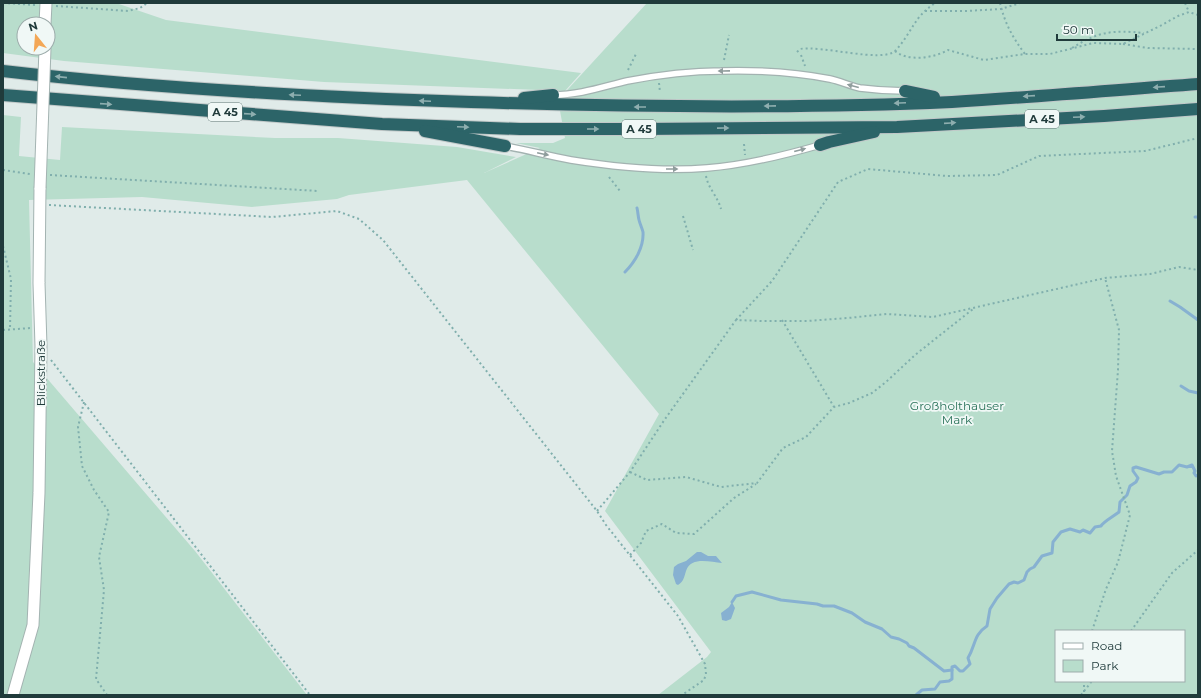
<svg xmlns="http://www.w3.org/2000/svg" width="1201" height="698" font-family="Montserrat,sans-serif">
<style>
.green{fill:#b8ddcc;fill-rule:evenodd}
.water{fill:#87b1d1}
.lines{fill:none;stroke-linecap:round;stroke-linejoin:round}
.stream{stroke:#87b1d1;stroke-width:3}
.service-casing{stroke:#a3b3b1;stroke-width:8}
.minor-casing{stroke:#a3b3b1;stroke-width:13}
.motorway-casing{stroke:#c1c8c8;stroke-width:14}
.path{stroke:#80afad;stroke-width:2;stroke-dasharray:2 3;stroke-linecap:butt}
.service{stroke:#fff;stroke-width:5.5}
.minor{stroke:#fff;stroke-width:11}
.motorway{stroke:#2c6468;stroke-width:12}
.minor-bridge-casing{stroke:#a3b3b1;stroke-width:13;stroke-linecap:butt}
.minor-bridge{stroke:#fff;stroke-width:11}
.oneway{fill:#909d9d}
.oneway2{fill:#8eaeaf}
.labels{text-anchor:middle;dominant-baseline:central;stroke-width:3.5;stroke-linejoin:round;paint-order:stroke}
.shield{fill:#f0f8f6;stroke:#5e7473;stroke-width:1}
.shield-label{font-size:11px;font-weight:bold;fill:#203b3b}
.street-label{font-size:12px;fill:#203b3b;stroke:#f0f8f6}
.park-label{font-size:12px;fill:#2a735a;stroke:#f0f8f6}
</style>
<rect width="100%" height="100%" fill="#e0ebe9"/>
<!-- green -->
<g class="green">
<path d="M3,3H116L166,20L581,73L565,91L324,82L64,61L3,53ZM24,24H48V48H24Z"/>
<path d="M647,3H1198V695H658L707,657L711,652L605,511L659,414L467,180L349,195L337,199L252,207L142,197L29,200L33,362L195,551L307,695H3V115L21,117L19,156L60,160L62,127L275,138H338L457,147L516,157L484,173L540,148L516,143H553L565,138L558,100ZM1056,631H1184V681H1056Z"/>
</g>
<!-- water -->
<g class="water">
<path d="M697,552H701L708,556H716L722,563C710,562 691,556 686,571C684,577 684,581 678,585L676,584L673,575L674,567L678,564L686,561Z"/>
<path d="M732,602L735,608L731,619L726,621L722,620L721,613L729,607Z"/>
</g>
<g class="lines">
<!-- stream -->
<g class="stream">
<path d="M1195,217H1198"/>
<path d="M625,272C635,262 644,247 643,232C642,228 640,224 639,220C638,216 638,212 637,208"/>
<path d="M1170,301L1180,307L1198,320"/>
<path d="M1181,386L1189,391L1198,393"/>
<path d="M732,602L736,596L752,592L781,600L817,604L823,606H834L852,613L865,622L882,629L891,637L899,639L907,643L909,646L914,648L944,671L952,670"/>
<path d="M916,695L922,690L935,689L940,682L949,681L952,679V667L955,666L960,671H963L970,664L968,658C976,645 973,635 987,626L990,609L997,598L1009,584L1014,582L1018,583L1024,580L1027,572L1030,569L1034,567L1042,556L1052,553L1053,542L1061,532L1070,529L1080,532L1083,530L1090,533L1095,527L1101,526C1103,522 1114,516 1119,512L1120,502L1127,495L1130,486L1136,482L1138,478L1133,471V468L1136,467L1159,474L1164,472H1172L1179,465L1187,467L1192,465L1195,471L1194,473L1196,476L1198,475"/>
</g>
<defs>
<g id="service">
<path d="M553,95C579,95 602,87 627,81C658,75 690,71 721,71C758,70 794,72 830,79C840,81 850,86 860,88C875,90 890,91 905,91"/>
<path d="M505,146C527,150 549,156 571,160C615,167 662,172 707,168C746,165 782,156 820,145"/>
</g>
<path id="minor" d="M13,695L33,625L39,493L41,346L39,283L40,188"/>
<g id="motorway">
<path d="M3,71C158,89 315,97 471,102C631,107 792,109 952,102C1034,97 1116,90 1198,84"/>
<path d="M905,91L934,97"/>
<path d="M3,95L382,124L520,129H639L897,127L1104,116L1198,109"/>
<path d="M524,98L553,95"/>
<path d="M425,131L505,146"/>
<path d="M820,145L829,142L874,132"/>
</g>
</defs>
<!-- service casing -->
<use href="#service" class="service-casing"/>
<!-- minor casing -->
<use href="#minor" class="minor-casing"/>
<!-- motorway casing -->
<use href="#motorway" class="motorway-casing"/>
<!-- path -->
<g class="path">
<path d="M3,3L36,5"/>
<path d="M1000,3C1005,24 1013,38 1025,54"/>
<path d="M1185,3L1189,12"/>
<path d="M56,6L128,11L140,8L147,3"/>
<path d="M925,11H966L1001,9L1020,3"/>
<path d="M1123,44L1148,48L1198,49"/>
<path d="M1072,48C1099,31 1113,30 1144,33"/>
<path d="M895,51C908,62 934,58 948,50L984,60L1025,54H1050L1093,43L1123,44L1160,26L1178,16L1189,12L1198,15"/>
<path d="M797,52L800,49C821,45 882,63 895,51C904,42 910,30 917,20C922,13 928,8 935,3"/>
<path d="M801,55L805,66"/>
<path d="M724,60L729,35"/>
<path d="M628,70L636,54"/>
<path d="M659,83L660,92"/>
<path d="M744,144L745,155"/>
<path d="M3,170L30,174"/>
<path d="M50,175L318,191"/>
<path d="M706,176C708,188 718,197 721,209"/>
<path d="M609,177L620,191"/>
<path d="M49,205L272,217L337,211L359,219L383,240L597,511L606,525L678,616L705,664L706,674L704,680L682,695"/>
<path d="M683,216L693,250"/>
<path d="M3,246L11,279L10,329"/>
<path d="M736,320L772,281L838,182L868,169L947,176L997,175L1039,156L1145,151L1198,138"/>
<path d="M782,320L834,407"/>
<path d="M3,330L31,328"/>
<path d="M51,360L310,695"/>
<path d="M84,402L78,427L82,466L94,490L109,512L99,557L104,590L96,679L107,695"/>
<path d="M630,472L647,480L686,477L721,487L757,483L783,448L806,437L834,407L849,403L872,393L886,382L915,355L973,309"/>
<path d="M597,511L630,472L665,419L736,320L762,321H807L848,318L887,314L933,317L1105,278L1150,274L1179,267L1198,270"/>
<path d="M630,555L641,543L646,531L662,524L676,533L694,534L734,498L756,484"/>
<path d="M1092,631L1106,589L1118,562L1130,515L1116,476L1112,451L1118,370L1119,330L1105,278"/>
<path d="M1131,631L1172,573L1198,550"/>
<path d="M1084,692V681"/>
<path d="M1081,695L1092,681"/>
</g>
<!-- service -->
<use href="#service" class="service"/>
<!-- minor -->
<use href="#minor" class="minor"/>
<!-- motorway -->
<use href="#motorway" class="motorway"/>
<defs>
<g id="minor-bridge">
<path d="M45,24L46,3"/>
<path d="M40,188L45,48"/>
</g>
</defs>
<!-- minor-bridge casing -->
<use href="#minor-bridge" class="minor-bridge-casing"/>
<!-- minor-bridge -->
<use href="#minor-bridge" class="minor-bridge"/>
</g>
<!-- one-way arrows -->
<defs><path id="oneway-solid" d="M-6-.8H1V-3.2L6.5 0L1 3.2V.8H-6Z"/></defs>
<g class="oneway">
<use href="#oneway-solid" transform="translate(724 71) rotate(179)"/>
<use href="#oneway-solid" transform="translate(853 86) rotate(-165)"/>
<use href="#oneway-solid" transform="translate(800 150) rotate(-15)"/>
<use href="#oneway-solid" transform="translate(543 154) rotate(12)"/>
<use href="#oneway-solid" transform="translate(672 169)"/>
</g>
<g class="oneway2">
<use href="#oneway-solid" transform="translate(61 77) rotate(-174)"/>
<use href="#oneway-solid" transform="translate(1159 87) rotate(176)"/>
<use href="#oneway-solid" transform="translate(295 95) rotate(-177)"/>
<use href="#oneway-solid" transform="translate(1029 96) rotate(176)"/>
<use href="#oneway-solid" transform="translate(425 101) rotate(-178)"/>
<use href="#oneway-solid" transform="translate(900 103) rotate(178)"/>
<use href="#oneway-solid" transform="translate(106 104) rotate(4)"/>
<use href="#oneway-solid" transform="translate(770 106) rotate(179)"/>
<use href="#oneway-solid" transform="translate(640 107) rotate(-180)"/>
<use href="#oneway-solid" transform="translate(250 114) rotate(4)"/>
<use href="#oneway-solid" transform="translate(1079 117) rotate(-3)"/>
<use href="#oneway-solid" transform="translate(950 123) rotate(-4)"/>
<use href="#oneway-solid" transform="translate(463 127) rotate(2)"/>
<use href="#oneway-solid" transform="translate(723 128) rotate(-1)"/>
<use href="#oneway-solid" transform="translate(593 129)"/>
</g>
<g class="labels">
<!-- shield labels -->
<g class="shield">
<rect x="208" y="103" width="34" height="18" rx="3"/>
<rect x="1025" y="110" width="34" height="18" rx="3"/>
<rect x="622" y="120" width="34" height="18" rx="3"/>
</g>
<g class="shield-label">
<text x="225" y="112">A 45</text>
<text x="1042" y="119">A 45</text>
<text x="639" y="129">A 45</text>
</g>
<!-- street labels -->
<g class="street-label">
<text transform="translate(40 373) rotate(-90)">Blickstraße</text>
</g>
<!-- park labels -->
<g class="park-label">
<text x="957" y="405">Großholthauser<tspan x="957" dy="14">Mark</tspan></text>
</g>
</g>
<!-- border -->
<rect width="1201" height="698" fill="none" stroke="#203b3b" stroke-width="8"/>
<!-- legend -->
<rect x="1055" y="630" width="130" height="52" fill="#f0f8f6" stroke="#9dacab"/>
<rect x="1063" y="643" width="20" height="6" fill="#ffffff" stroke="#9dacab"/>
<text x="1091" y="650" font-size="12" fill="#203b3b">Road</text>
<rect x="1063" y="660" width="20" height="12" fill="#b8ddcc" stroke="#9dacab"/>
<text x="1091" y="670" font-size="12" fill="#203b3b">Park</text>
<!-- north arrow -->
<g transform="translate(36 36) rotate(343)"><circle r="19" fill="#f0f8f6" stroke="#9dacab"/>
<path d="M0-3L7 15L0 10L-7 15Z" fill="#f3a756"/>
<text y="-6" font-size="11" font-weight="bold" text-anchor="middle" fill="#203b3b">N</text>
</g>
<!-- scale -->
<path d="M1057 34v6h79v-6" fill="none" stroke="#203b3b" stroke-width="2"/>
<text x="1063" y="34" font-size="12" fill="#203b3b" stroke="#f0f8f6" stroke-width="3" paint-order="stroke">50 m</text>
</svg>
